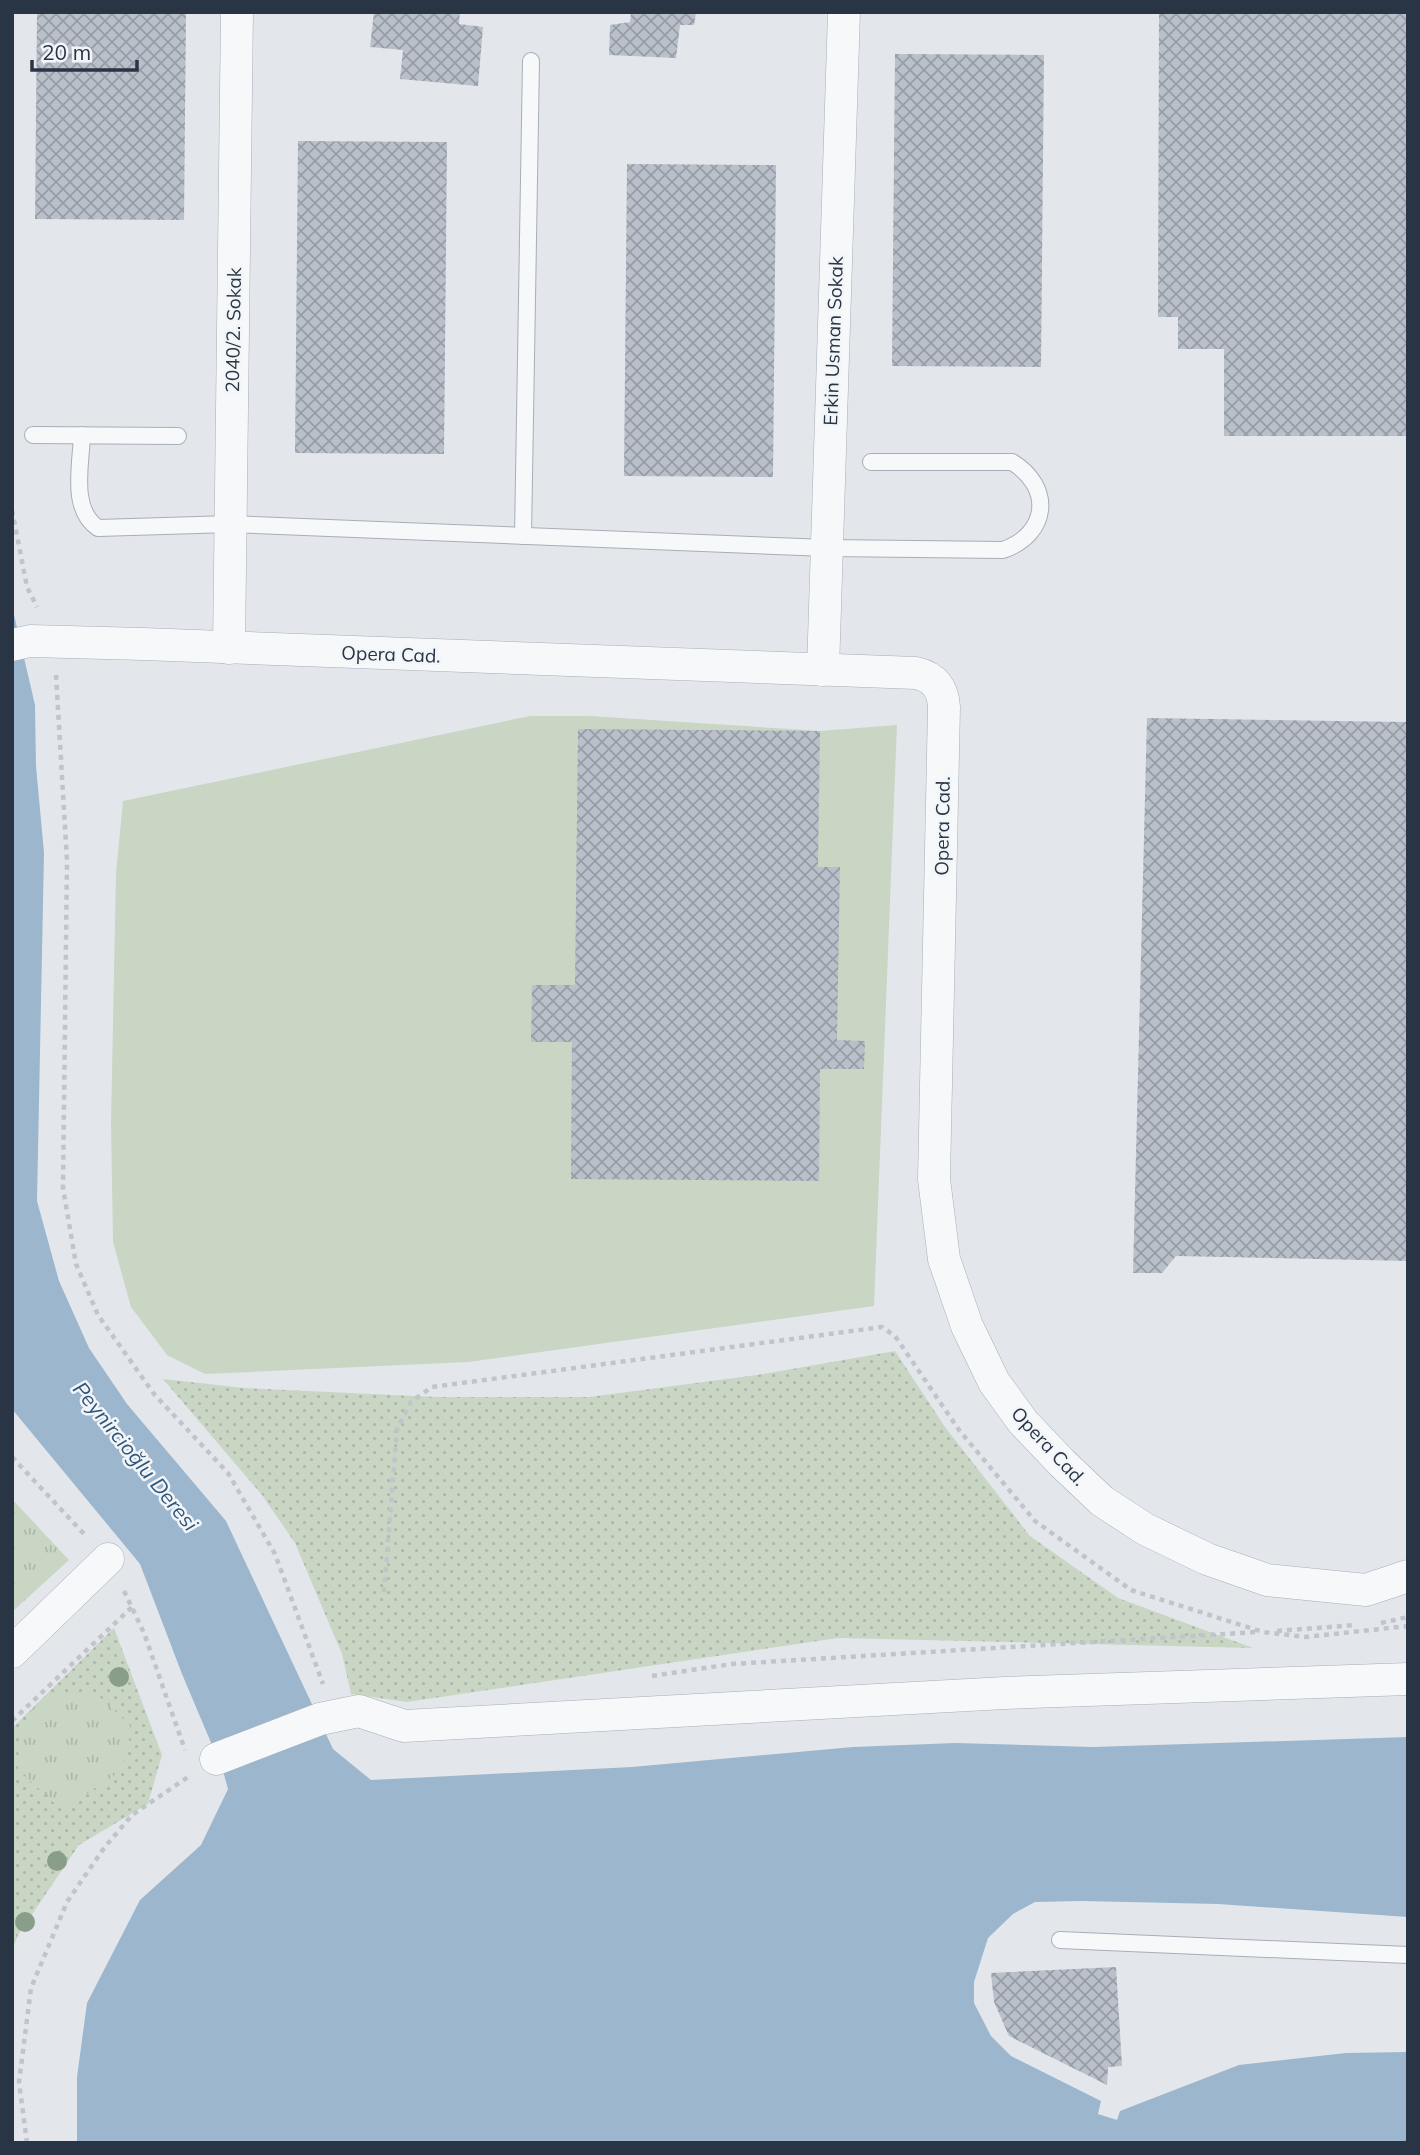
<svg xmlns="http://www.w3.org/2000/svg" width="1420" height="2155" font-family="Mulish,sans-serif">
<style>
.grass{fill:url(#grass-dots)}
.park{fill:url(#park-tufts)}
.pitch{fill:#c9d6c4}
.water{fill:#9cb6cd}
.building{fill:url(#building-cross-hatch)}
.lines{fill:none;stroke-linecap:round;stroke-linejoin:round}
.lane-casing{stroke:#a7aeb7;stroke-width:18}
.street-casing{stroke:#a7aeb7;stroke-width:33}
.path{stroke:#c1c5cb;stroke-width:4.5;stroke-dasharray:5 5;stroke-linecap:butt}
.lane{stroke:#f6f8fa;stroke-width:16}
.street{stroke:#f6f8fa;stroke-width:32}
.tree{fill:#899e88}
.labels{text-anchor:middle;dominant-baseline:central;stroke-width:5;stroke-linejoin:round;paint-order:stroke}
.street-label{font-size:19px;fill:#293545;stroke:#f3f6f9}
.water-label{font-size:21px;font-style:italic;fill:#31567c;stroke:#f3f6f9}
</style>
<defs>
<pattern id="grass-dots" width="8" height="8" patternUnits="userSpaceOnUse" patternTransform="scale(1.75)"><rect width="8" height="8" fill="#c9d6c4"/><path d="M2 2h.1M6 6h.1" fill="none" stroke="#adb8aa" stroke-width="1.8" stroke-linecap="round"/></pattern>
<pattern id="park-tufts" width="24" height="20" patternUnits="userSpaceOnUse" patternTransform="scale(1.75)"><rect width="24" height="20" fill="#c9d6c4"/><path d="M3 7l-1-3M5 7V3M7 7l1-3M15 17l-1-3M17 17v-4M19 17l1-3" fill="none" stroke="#adb8aa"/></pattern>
<pattern id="building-cross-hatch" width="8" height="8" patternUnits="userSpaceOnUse" patternTransform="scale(1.75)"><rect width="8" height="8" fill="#bac0ca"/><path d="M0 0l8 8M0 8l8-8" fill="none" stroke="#979da6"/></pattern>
</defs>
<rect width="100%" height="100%" fill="#e3e7ec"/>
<!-- grass -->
<g class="grass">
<path d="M895,1351L945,1427L1030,1536L1118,1598L1253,1648L838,1638L407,1702L351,1694L342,1654L295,1543L262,1495L163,1379L244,1388L437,1397H589L757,1375Z"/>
<path d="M114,1628L162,1755L148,1804L79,1845L18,1935L12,1951V1728Z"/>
</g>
<!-- park -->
<g class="park">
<path d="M12,1499L69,1560L12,1612Z"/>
<path d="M50,1692L98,1695L132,1727L121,1771L62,1810L18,1770L19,1735L32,1709Z"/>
</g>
<!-- pitch -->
<path class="pitch" d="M530,716H590L820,731L897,725L874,1306L468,1362L205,1374L167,1355L131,1307L113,1242L111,1123L116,873L123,801Z"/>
<!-- water -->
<path class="water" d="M12,606L35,705L36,766L44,853L37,1201L59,1281L89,1348L127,1404L226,1521L333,1749L371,1780L632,1767L853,1747L955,1743L1093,1747L1408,1737V1917L1218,1904L1081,1901L1035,1902L1013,1914L988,1938L974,1982V2003L991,2036L1011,2056L1101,2101L1098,2114L1117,2120L1120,2111L1239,2065L1346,2053L1408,2052V2143H77V2077L87,2003L140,1900L201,1845L228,1789L223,1771L182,1674L140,1564L12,1409Z"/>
<!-- building -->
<g class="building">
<path d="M37,12H186L184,220L35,219Z"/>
<path d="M374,12H460L459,24L483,27L478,86L400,79L403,50L370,47Z"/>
<path d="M631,12H696L694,25H680L676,58L609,55L610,25L630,22Z"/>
<path d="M1159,12H1408V436H1224V349H1178V317H1158Z"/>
<path d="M895,54L1044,55L1041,367L892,366Z"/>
<path d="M298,141L447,142L444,454L295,453Z"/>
<path d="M627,164L776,165L773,477L624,476Z"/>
<path d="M1147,718L1408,722V1261L1176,1256L1162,1273H1133Z"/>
<path d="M578,729L820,731L818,867H840L837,1040L865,1041L864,1069H820L819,1181L571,1179L572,1042H531L532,985H575Z"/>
<path d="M1116,1967L1122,2066L1108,2067L1107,2085L1009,2036L994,2002L991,1973Z"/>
</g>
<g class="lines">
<defs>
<g id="lane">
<path d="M33,435L178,436"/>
<path d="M82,435C81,465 70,509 98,528L231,524L827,548L1003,550C1049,534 1053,487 1012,462H871"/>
<path d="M523,536L531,61"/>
<path d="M1060,1940L1408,1955"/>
</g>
<g id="street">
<path d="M12,645L30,641L143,644L916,673C934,677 943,688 944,707L934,1179L944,1259L967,1326L994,1382L1023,1422L1062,1463L1102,1501L1145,1529L1207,1559L1267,1580L1366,1590L1408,1576"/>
<path d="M229,648L237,12"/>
<path d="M823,670L844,12"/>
<path d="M12,1652L108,1559"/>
<path d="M216,1759L320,1719L359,1711L404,1726L1005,1693L1408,1679"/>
</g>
</defs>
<!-- lane casing -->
<use href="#lane" class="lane-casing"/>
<!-- street casing -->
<use href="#street" class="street-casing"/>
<!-- path -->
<g class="path">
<path d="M12,510L27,587L37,607"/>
<path d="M56,675L67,861L63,1188L76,1264L98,1315L154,1394L228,1473L275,1554L323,1684"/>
<path d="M12,1457L86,1536"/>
<path d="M124,1591L144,1633L185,1750"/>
<path d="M384,1592L397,1429L411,1402L432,1387L882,1327L895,1336L959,1430L1035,1521L1131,1590L1263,1632L1306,1637L1408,1626"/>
<path d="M1381,1623L1408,1617"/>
<path d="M1277,1631L1355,1625"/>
<path d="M652,1676L732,1664L1257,1632"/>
<path d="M12,1721L132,1607"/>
<path d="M27,2143L19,2082L31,1988L67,1902L104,1848L132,1815L188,1777"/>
</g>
<!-- lane -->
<use href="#lane" class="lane"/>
<!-- street -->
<use href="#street" class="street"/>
</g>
<!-- trees -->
<g class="tree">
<circle cx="119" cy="1677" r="10"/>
<circle cx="57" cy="1861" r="10"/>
<circle cx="25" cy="1922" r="10"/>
</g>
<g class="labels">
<!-- street labels -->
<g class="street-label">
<text transform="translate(233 330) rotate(-89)">2040/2. Sokak</text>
<text transform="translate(833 341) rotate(-88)">Erkin Usman Sokak</text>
<text transform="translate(391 654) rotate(2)">Opera Cad.</text>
<text transform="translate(942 826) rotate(-89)">Opera Cad.</text>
<text transform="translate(1049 1446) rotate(47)">Opera Cad.</text>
</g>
<!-- water labels -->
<g class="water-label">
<text transform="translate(136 1456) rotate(51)">Peynircioğlu Deresi</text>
</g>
</g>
<!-- border -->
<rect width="1420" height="2155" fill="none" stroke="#293545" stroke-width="28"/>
<!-- scale -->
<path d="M32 60v10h105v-10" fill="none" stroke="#293545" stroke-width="3.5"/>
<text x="42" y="60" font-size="21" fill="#293545" stroke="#f3f6f9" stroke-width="5" paint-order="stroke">20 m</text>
</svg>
